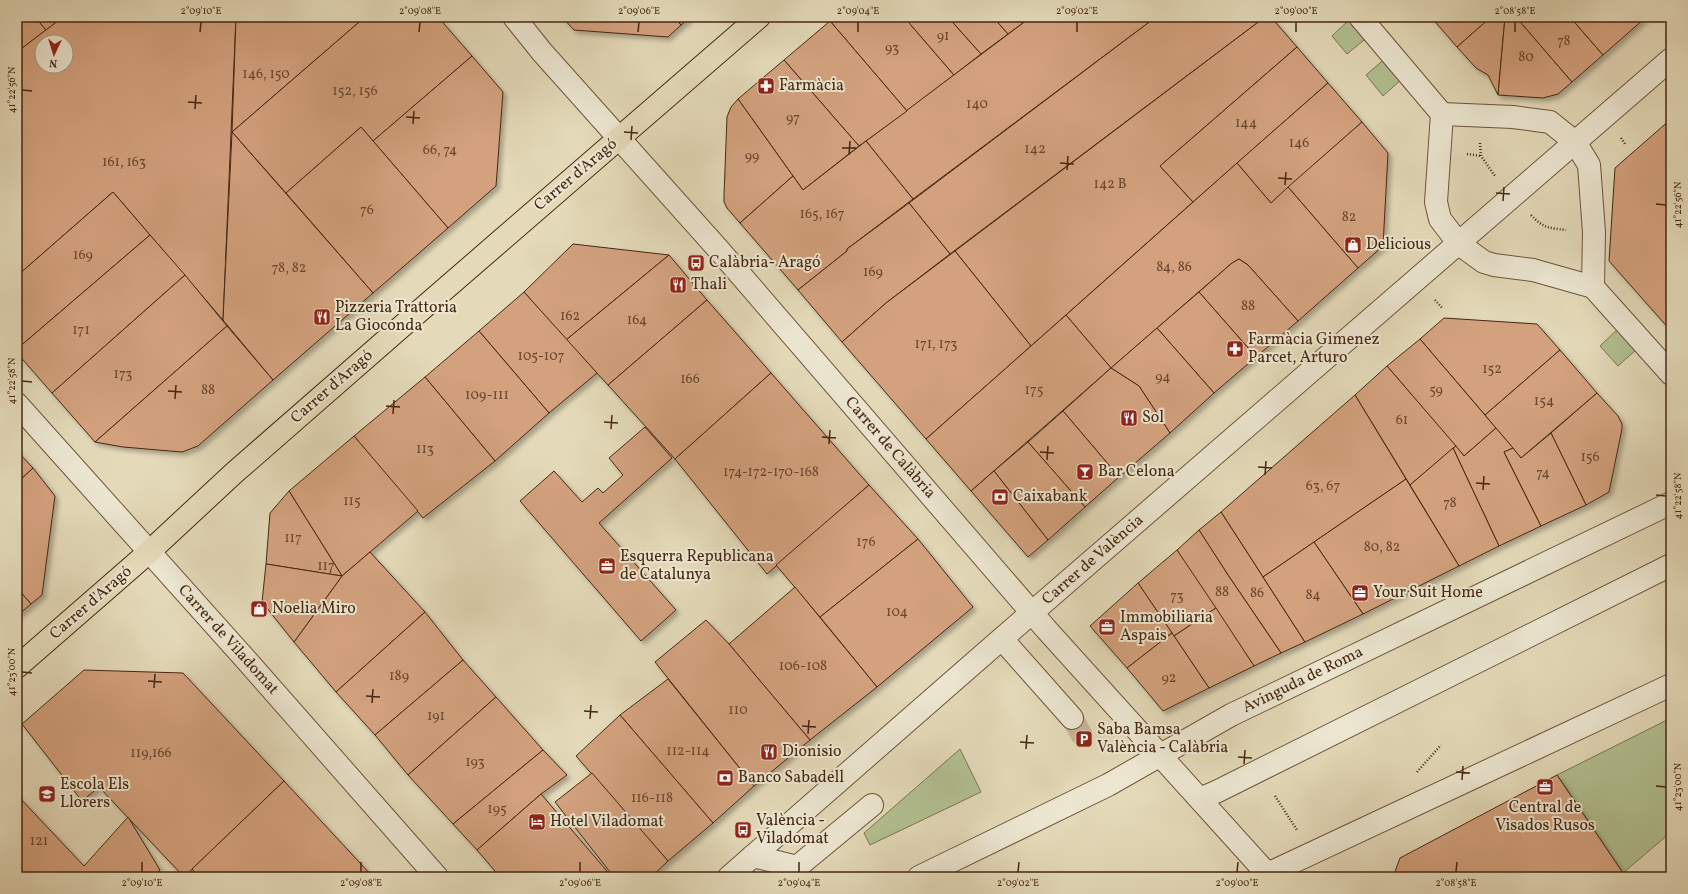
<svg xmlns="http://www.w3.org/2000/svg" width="1688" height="894" font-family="Vollkorn,serif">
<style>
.green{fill:#b2c091;stroke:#7c7452}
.building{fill:#d3a17e;stroke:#462712;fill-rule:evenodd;filter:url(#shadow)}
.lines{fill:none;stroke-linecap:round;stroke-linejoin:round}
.minor-tunnel{stroke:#c4b698;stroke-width:22;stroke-dasharray:22 11;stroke-linecap:butt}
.minor-casing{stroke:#6e543c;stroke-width:24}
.major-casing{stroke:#462712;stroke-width:24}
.path{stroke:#462712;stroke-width:2.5;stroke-dasharray:1 2;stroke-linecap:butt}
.minor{stroke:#ede7d2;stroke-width:22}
.major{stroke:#e4dab9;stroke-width:22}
.ticks{fill:none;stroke:#462712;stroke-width:1.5}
.labels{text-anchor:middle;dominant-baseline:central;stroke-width:4;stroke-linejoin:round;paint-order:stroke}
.number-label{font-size:14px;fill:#69462d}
.poi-label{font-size:16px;fill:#462712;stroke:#ede7d2;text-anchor:start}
.street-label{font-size:16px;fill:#462712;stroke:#ede7d2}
.neatline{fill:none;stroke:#462712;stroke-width:1.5}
.ticks-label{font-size:10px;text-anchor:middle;fill:#462712}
</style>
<defs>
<filter id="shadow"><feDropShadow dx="3.5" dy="3.5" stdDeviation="2" flood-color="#0004"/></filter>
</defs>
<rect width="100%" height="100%" fill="#e4dab9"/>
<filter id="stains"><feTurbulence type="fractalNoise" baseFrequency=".005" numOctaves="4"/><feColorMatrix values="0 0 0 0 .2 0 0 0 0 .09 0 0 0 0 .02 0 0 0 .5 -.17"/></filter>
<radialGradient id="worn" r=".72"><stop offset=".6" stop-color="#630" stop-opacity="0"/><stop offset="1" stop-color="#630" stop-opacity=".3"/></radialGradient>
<!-- green -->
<g class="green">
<path d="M1352,17L1369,36L1347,54L1332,36Z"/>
<path d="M1387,57L1404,77L1383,96L1366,75Z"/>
<path d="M1620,327L1638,348L1618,366L1600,346Z"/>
<path d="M1671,718V832L1623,873L1557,775Z"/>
<path d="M960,749L981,792L870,845L864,833Z"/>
</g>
<!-- building -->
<g class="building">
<path d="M17,17H35L46,30L17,52Z"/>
<path d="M35,17H63L46,30Z"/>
<path d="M63,17H236L223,320L113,192L17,276V52ZM42,42H66V66H42Z"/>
<path d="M236,17H365L232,132Z"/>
<path d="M365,17H438L472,56L373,141L361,127L286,193L232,132Z"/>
<path d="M562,17H675L681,25L668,37L574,30Z"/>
<path d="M675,17H691L681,25Z"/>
<path d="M834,17H904L954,75L907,111L830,21Z"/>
<path d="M904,17H948L981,54L954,75Z"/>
<path d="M948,17H993L1008,34L981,54Z"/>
<path d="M993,17H1031L1008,34Z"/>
<path d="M1031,17H1156L913,199L866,141Z"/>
<path d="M1156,17H1265L950,254L909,203Z"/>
<path d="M1265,17H1271L1297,47L1160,166L1193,202L1031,346L955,251Z"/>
<path d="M1431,17H1491L1457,47Z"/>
<path d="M1491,17H1505L1498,95L1488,75L1476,68L1457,47Z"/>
<path d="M1505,17H1516L1572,82L1558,94L1543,98L1498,95Z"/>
<path d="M1516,17H1570L1603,55L1572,82Z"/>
<path d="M1570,17H1643L1644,19L1603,55Z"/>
<path d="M830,21L907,111L859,146L784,60Z"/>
<path d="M1297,47L1328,83L1193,202L1160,166Z"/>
<path d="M472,56L503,92L496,186L448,228L373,141Z"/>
<path d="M784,60L859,146L803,190L738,99Z"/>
<path d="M1328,83L1362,122L1271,203L1237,163Z"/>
<path d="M738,99L793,176L740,223L727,208L724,202V195L727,117L731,107Z"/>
<path d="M1671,119V331L1609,261L1615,168Z"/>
<path d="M1362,122L1388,153L1383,246L1358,268L1288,187Z"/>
<path d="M361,127L448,228L373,293L286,193Z"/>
<path d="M232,132L373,293L273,380L223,320Z"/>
<path d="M866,141L913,199L847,249V251L798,290L740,223L793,176L803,190Z"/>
<path d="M1237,163L1271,203L1288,187L1358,268L1298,321L1248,265L1239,259L1232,263L1111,368L1066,315Z"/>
<path d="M113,192L150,235L17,349V276Z"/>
<path d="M909,203L950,254L886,303L842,342L798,290L847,251V249Z"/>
<path d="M150,235L185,275L52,393L17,353V349Z"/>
<path d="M573,244L669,255L566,340L524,292Z"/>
<path d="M955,251L1031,346L926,439L842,342L886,303Z"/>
<path d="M669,255L707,300L608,385L566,340Z"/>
<path d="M1239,259L1248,265L1298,321L1256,357L1199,292L1232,263Z"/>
<path d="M185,275L227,326L95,442L52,393Z"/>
<path d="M524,292L597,373L549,413L479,331Z"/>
<path d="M1199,292L1256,357L1214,393L1157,328Z"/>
<path d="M707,300L771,373L675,459L608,385Z"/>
<path d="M1066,315L1111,368L971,491L926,439Z"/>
<path d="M1444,318L1537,324L1560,350L1485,415L1420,339Z"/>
<path d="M227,326L273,380L198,446L182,452L123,447L95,442Z"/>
<path d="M1157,328L1214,393L1170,433L1139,386L1111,368Z"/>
<path d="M479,331L549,413L495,461L425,377Z"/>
<path d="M1420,339L1496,428L1464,456L1387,366Z"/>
<path d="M1560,350L1597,393L1521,458L1485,415Z"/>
<path d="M1387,366L1456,446L1410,485L1355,395Z"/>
<path d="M1111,368L1139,386L1170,433L1119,477L1063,411Z"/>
<path d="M771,373L869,485L767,574L675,459Z"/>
<path d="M425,377L495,461L423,518L354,436Z"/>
<path d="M1597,393L1618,416L1622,424V429L1609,492L1586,505L1551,433Z"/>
<path d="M1355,395L1406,479L1263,577L1221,512Z"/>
<path d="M1063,411L1119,477L1085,507L1028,442Z"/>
<path d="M645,427L672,458L599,523L676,610L641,641L520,501L554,471L582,502L598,488L603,493L623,475L609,458Z"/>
<path d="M1496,428L1513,448L1504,452L1541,526L1499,546L1453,448L1456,446L1464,456Z"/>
<path d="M1551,433L1586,505L1541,526L1504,452L1513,448L1521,458Z"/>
<path d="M354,436L418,511L342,576L289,491Z"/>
<path d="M1028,442L1085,507L1048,540L994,471Z"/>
<path d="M1453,448L1499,546L1459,566L1410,485Z"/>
<path d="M17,451L33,468L17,483Z"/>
<path d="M33,468L55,496L42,595L31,604L17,588V483Z"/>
<path d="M994,471L1048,540L1028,557L971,491Z"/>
<path d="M1406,479L1459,566L1363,614L1314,542Z"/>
<path d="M869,485L918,539L820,617L776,565Z"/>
<path d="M289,491L342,576L266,564L270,513Z"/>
<path d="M1221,512L1305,642L1281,653L1228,575L1199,530Z"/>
<path d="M1199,530L1228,575L1281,653L1254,666L1193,576L1177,550Z"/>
<path d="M918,539L973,607L877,687L820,617Z"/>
<path d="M1314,542L1363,614L1305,642L1263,577Z"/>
<path d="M1177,550L1216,608L1174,636L1138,583Z"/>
<path d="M370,552L425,612L336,692L294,642L342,576Z"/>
<path d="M266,564L342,576L294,642L262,602Z"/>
<path d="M1138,583L1172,633L1127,668L1090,626Z"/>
<path d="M795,587L877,687L810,740L729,644Z"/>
<path d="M17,588L31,604L17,616Z"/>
<path d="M1216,608L1254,666L1209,688L1174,636Z"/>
<path d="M425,612L463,660L375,735L336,692Z"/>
<path d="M706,620L729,644L810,740L754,786L655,662Z"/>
<path d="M1172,633L1209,688L1163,711L1127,668Z"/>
<path d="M463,660L496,697L408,775L375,735Z"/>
<path d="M84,670L183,673L284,781L184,877L99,787L82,801L22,724Z"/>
<path d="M668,679L754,786L713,823L620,715Z"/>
<path d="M496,697L543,750L453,824L408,775Z"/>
<path d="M620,715L713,823L668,861L576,756Z"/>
<path d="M543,750L567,775L541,794L477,850L453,824Z"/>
<path d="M592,773L668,861L651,877H614L555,802Z"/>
<path d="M1557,775L1623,873L1618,877H1393L1400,858Z"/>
<path d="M284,781L373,877H199L192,869Z"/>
<path d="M541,794L612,877H500L477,850Z"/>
<path d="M17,795L84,866L128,817L160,870L152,877H17Z"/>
</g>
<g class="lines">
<!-- minor-tunnel -->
<path class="minor-tunnel" d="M1072,718L1084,739"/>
<defs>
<g id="minor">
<path d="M514,17L542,52L719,250L1046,629L1270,877"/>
<path d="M1360,17L1442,114L1436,202L1440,219L1459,244L1484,262L1494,265L1533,270L1593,287L1671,374"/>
<path d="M1442,114L1513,117L1550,122L1575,142L1589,165L1594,232L1593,287"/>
<path d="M17,404L248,662L437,877"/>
<path d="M1002,639L1072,718"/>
<path d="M1200,799L1218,791L1671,565"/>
<path d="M753,856L797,867L872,805"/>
<path d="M729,877L991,648L1671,59"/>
<path d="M919,877L1108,785L1231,715L1671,503"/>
<path d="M1261,877L1671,685"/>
</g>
<path id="major" d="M17,667L149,552L234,473L408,321L759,17"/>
</defs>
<!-- minor casing -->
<use href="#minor" class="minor-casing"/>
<!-- major casing -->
<use href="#major" class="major-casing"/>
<!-- path -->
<g class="path">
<path d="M1621,138L1625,144"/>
<path d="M1480,143L1481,156L1495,176"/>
<path d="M1467,154L1481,156"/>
<path d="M1531,215C1543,228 1549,228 1566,230"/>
<path d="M1435,300L1443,309"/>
<path d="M1417,772L1441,745"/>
<path d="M1275,796L1297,830"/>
<path d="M1667,877L1671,874"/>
</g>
<!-- minor -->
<use href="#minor" class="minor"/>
<!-- major -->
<use href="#major" class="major"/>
</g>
<!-- ticks -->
<path class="ticks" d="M200,32L201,22M419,32L420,22M638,32L639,22M858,32V22M1077,32V22M1296,32V22M1515,32V22M22,90L32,91M188,102L202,103M195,109L196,95M406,117L420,118M413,124L414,111M624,132L638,133M631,140L632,126M842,148H856M849,155L850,141M1060,163L1074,164M1067,170L1068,156M1278,178L1292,179M1285,185L1286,172M1496,193L1510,194M1503,201L1504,187M1656,204L1666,205M22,381L32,382M168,391L182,392M175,399L176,385M386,406L400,407M393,414L394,400M604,422L618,423M611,429L612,415M822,437L836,438M829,444L830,430M1040,452L1054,453M1047,460L1048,446M1258,467L1272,468M1265,475L1266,461M1476,483L1490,484M1483,490L1484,476M1656,495L1666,496M22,672L32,673M148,681L162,682M154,688L155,674M366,696L380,697M372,703L373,689M584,711L598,712M590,719L591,705M802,726L816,727M808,734L809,720M1020,742L1034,743M1026,749L1027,735M1238,757L1252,758M1244,764L1245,750M1456,772L1470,773M1462,780L1463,766M1656,786L1666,787M142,872V862M361,872V862M580,872V862M799,872V862M1018,872L1019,862M1237,872L1238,862M1456,872L1457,862"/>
<!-- icons -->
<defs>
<symbol id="pharmacy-square" viewBox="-11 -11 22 22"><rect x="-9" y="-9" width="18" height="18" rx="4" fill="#8f2418" stroke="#ede7d2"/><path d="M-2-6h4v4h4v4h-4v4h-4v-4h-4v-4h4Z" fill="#fff"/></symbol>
<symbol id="shop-square" viewBox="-11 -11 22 22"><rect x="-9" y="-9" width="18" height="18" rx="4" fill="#8f2418" stroke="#ede7d2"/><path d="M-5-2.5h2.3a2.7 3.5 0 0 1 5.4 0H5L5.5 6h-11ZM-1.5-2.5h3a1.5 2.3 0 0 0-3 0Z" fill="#fff"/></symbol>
<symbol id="bus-square" viewBox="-11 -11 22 22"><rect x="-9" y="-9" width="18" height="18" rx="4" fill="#8f2418" stroke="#ede7d2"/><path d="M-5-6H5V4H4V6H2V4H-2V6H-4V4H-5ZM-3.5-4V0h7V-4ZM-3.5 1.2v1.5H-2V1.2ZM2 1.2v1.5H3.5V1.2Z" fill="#fff"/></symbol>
<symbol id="restaurant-square" viewBox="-11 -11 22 22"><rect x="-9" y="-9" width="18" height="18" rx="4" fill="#8f2418" stroke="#ede7d2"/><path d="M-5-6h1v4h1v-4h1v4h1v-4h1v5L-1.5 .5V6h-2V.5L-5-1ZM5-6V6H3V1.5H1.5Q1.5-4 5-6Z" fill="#fff"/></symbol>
<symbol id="bar-square" viewBox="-11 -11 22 22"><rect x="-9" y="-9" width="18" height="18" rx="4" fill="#8f2418" stroke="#ede7d2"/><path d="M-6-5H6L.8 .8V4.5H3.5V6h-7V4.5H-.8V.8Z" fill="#fff"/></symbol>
<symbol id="bank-square" viewBox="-11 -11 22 22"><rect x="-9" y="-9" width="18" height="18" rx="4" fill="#8f2418" stroke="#ede7d2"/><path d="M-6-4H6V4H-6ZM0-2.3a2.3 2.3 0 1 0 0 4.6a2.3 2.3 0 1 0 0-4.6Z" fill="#fff"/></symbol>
<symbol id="office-square" viewBox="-11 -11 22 22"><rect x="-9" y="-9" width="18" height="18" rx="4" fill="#8f2418" stroke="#ede7d2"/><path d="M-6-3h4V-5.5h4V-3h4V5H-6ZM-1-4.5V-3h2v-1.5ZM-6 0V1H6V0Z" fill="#fff"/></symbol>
<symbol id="parking-square" viewBox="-11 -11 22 22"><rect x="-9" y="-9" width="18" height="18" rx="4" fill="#8f2418" stroke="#ede7d2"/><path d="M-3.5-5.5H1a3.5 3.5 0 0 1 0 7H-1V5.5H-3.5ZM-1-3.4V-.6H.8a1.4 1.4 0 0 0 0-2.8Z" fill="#fff"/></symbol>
<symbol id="school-square" viewBox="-11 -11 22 22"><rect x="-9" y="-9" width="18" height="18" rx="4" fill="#8f2418" stroke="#ede7d2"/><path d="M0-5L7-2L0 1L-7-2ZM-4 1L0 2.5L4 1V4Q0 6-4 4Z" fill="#fff"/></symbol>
<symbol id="hotel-square" viewBox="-11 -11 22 22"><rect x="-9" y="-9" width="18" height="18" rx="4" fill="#8f2418" stroke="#ede7d2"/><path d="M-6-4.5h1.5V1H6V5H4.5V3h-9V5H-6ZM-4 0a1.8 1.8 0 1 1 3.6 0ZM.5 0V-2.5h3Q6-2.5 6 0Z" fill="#fff"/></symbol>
</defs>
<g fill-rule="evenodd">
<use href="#pharmacy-square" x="756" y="76" width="20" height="20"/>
<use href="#shop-square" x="1343" y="235" width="20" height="20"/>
<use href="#bus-square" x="686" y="253" width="20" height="20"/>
<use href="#restaurant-square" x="668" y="275" width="20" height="20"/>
<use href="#restaurant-square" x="312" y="307" width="20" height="20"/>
<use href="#pharmacy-square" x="1225" y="339" width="20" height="20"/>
<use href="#restaurant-square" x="1119" y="408" width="20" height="20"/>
<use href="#bar-square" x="1075" y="462" width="20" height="20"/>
<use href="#bank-square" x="990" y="487" width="20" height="20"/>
<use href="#office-square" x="597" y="556" width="20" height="20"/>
<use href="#office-square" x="1350" y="583" width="20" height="20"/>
<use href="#shop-square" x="249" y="599" width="20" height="20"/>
<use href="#office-square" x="1097" y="617" width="20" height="20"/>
<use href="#parking-square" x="1074" y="729" width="20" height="20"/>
<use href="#restaurant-square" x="759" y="742" width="20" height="20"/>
<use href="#bank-square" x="715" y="768" width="20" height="20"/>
<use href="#office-square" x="1535" y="777" width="20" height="20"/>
<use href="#school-square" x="37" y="784" width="20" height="20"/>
<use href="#hotel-square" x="527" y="812" width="20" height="20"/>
<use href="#bus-square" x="733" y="820" width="20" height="20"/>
</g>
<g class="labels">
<!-- number labels -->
<g class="number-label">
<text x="943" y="36">91</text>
<text x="1564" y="41">78</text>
<text x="892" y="48">93</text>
<text x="1526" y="57">80</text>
<text x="266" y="74">146, 150</text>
<text x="355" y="91">152, 156</text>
<text x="977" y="104">140</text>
<text x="793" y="118">97</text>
<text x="1246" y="123">144</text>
<text x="1299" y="143">146</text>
<text x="1035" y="149">142</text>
<text x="440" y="150">66, 74</text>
<text x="752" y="156">99</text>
<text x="124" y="162">161, 163</text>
<text x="1110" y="184">142 B</text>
<text x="367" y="210">76</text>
<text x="822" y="214">165, 167</text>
<text x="1349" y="217">82</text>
<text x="83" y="255">169</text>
<text x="1174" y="267">84, 86</text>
<text x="289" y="268">78, 82</text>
<text x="873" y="272">169</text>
<text x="1248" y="306">88</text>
<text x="570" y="316">162</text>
<text x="637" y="320">164</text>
<text x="81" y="330">171</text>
<text x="936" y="344">171, 173</text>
<text x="541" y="356">105-107</text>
<text x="1492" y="369">152</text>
<text x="123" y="374">173</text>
<text x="1163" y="377">94</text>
<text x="690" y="379">166</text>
<text x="208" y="390">88</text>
<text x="1034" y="390">175</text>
<text x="1436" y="390">59</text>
<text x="487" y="395">109-111</text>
<text x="1544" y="401">154</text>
<text x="1402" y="420">61</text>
<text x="425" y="449">113</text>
<text x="1590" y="457">156</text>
<text x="771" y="472">174-172-170-168</text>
<text x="1543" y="473">74</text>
<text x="1323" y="486">63, 67</text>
<text x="352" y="501">115</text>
<text x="1450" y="503">78</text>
<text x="293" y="538">117</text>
<text x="866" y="542">176</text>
<text x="1382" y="547">80, 82</text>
<text x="326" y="566">117</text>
<text x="1222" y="592">88</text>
<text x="1257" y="593">86</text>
<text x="1313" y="595">84</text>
<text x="1177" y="596">73</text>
<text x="897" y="612">104</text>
<text x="803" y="666">106-108</text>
<text x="399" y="676">189</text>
<text x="1169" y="678">92</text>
<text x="738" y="710">110</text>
<text x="436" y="716">191</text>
<text x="688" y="751">112-114</text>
<text x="151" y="753">119,166</text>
<text x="475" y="762">193</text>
<text x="652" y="798">116-118</text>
<text x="497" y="809">195</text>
<text x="39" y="841">121</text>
</g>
<!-- poi labels -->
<g class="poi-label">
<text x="779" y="86">Farmàcia</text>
<text x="1366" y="245">Delicious</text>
<text x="709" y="263">Calàbria- Aragó</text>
<text x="691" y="285">Thali</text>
<text x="335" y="308">Pizzeria Trattoria<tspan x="335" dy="18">La Gioconda</tspan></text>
<text x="1248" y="340">Farmàcia Gimenez<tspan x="1248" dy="18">Parcet, Arturo</tspan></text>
<text x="1142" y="418">Sol</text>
<text x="1098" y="472">Bar Celona</text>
<text x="1013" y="497">Caixabank</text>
<text x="620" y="557">Esquerra Republicana<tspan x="620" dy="18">de Catalunya</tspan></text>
<text x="1373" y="593">Your Suit Home</text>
<text x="272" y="609">Noelia Miro</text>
<text x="1120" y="618">Immobiliaria<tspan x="1120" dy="18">Aspais</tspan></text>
<text x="1097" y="730">Saba Bamsa<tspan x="1097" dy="18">València - Calàbria</tspan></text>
<text x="782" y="752">Dionisio</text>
<text x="738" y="778">Banco Sabadell</text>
<text x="60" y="785">Escola Els<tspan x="60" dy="18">Llorers</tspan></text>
<text x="1545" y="808" text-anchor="middle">Central de<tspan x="1545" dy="18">Visados Rusos</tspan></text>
<text x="756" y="821">València -<tspan x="756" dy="18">Viladomat</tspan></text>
<text x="550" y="822">Hotel Viladomat</text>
</g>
<!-- street labels -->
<g class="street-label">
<text transform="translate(576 175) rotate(-40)">Carrer d'Aragó</text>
<text transform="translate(332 387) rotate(-41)">Carrer d'Aragó</text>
<text transform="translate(890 448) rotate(49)">Carrer de Calàbria</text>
<text transform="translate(1093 560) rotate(-41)">Carrer de València</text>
<text transform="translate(91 603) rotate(-41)">Carrer d'Aragó</text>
<text transform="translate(228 640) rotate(48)">Carrer de Viladomat</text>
<text transform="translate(1303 680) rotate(-26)">Avinguda de Roma</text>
</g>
</g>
<!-- margin -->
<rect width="1688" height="894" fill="none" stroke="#e4dab9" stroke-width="44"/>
<!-- north arrow -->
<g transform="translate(54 54) rotate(184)"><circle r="19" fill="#ede7d2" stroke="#aa9a85"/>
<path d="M0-3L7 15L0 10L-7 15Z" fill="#8f2418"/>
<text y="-6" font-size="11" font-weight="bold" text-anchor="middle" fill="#462712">N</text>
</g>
<rect x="22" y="22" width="1644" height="850" class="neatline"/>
<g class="ticks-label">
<text x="201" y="14">2°09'10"E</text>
<text x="420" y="14">2°09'08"E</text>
<text x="639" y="14">2°09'06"E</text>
<text x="858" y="14">2°09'04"E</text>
<text x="1077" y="14">2°09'02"E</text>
<text x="1296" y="14">2°09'00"E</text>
<text x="1515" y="14">2°08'58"E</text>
<text transform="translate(11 90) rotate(-90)" y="4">41°22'56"N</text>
<text transform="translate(1677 205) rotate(-90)" y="4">41°22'56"N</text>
<text transform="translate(11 381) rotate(-90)" y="4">41°22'58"N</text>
<text transform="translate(1677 496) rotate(-90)" y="4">41°22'58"N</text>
<text transform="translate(11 672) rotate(-90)" y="4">41°23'00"N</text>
<text transform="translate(1677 787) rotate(-90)" y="4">41°23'00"N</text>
<text x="142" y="886">2°09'10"E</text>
<text x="361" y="886">2°09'08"E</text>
<text x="580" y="886">2°09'06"E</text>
<text x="799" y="886">2°09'04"E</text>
<text x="1018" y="886">2°09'02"E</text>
<text x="1237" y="886">2°09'00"E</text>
<text x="1456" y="886">2°08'58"E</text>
</g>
<rect width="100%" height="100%" filter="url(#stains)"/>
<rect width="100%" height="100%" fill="url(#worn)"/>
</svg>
